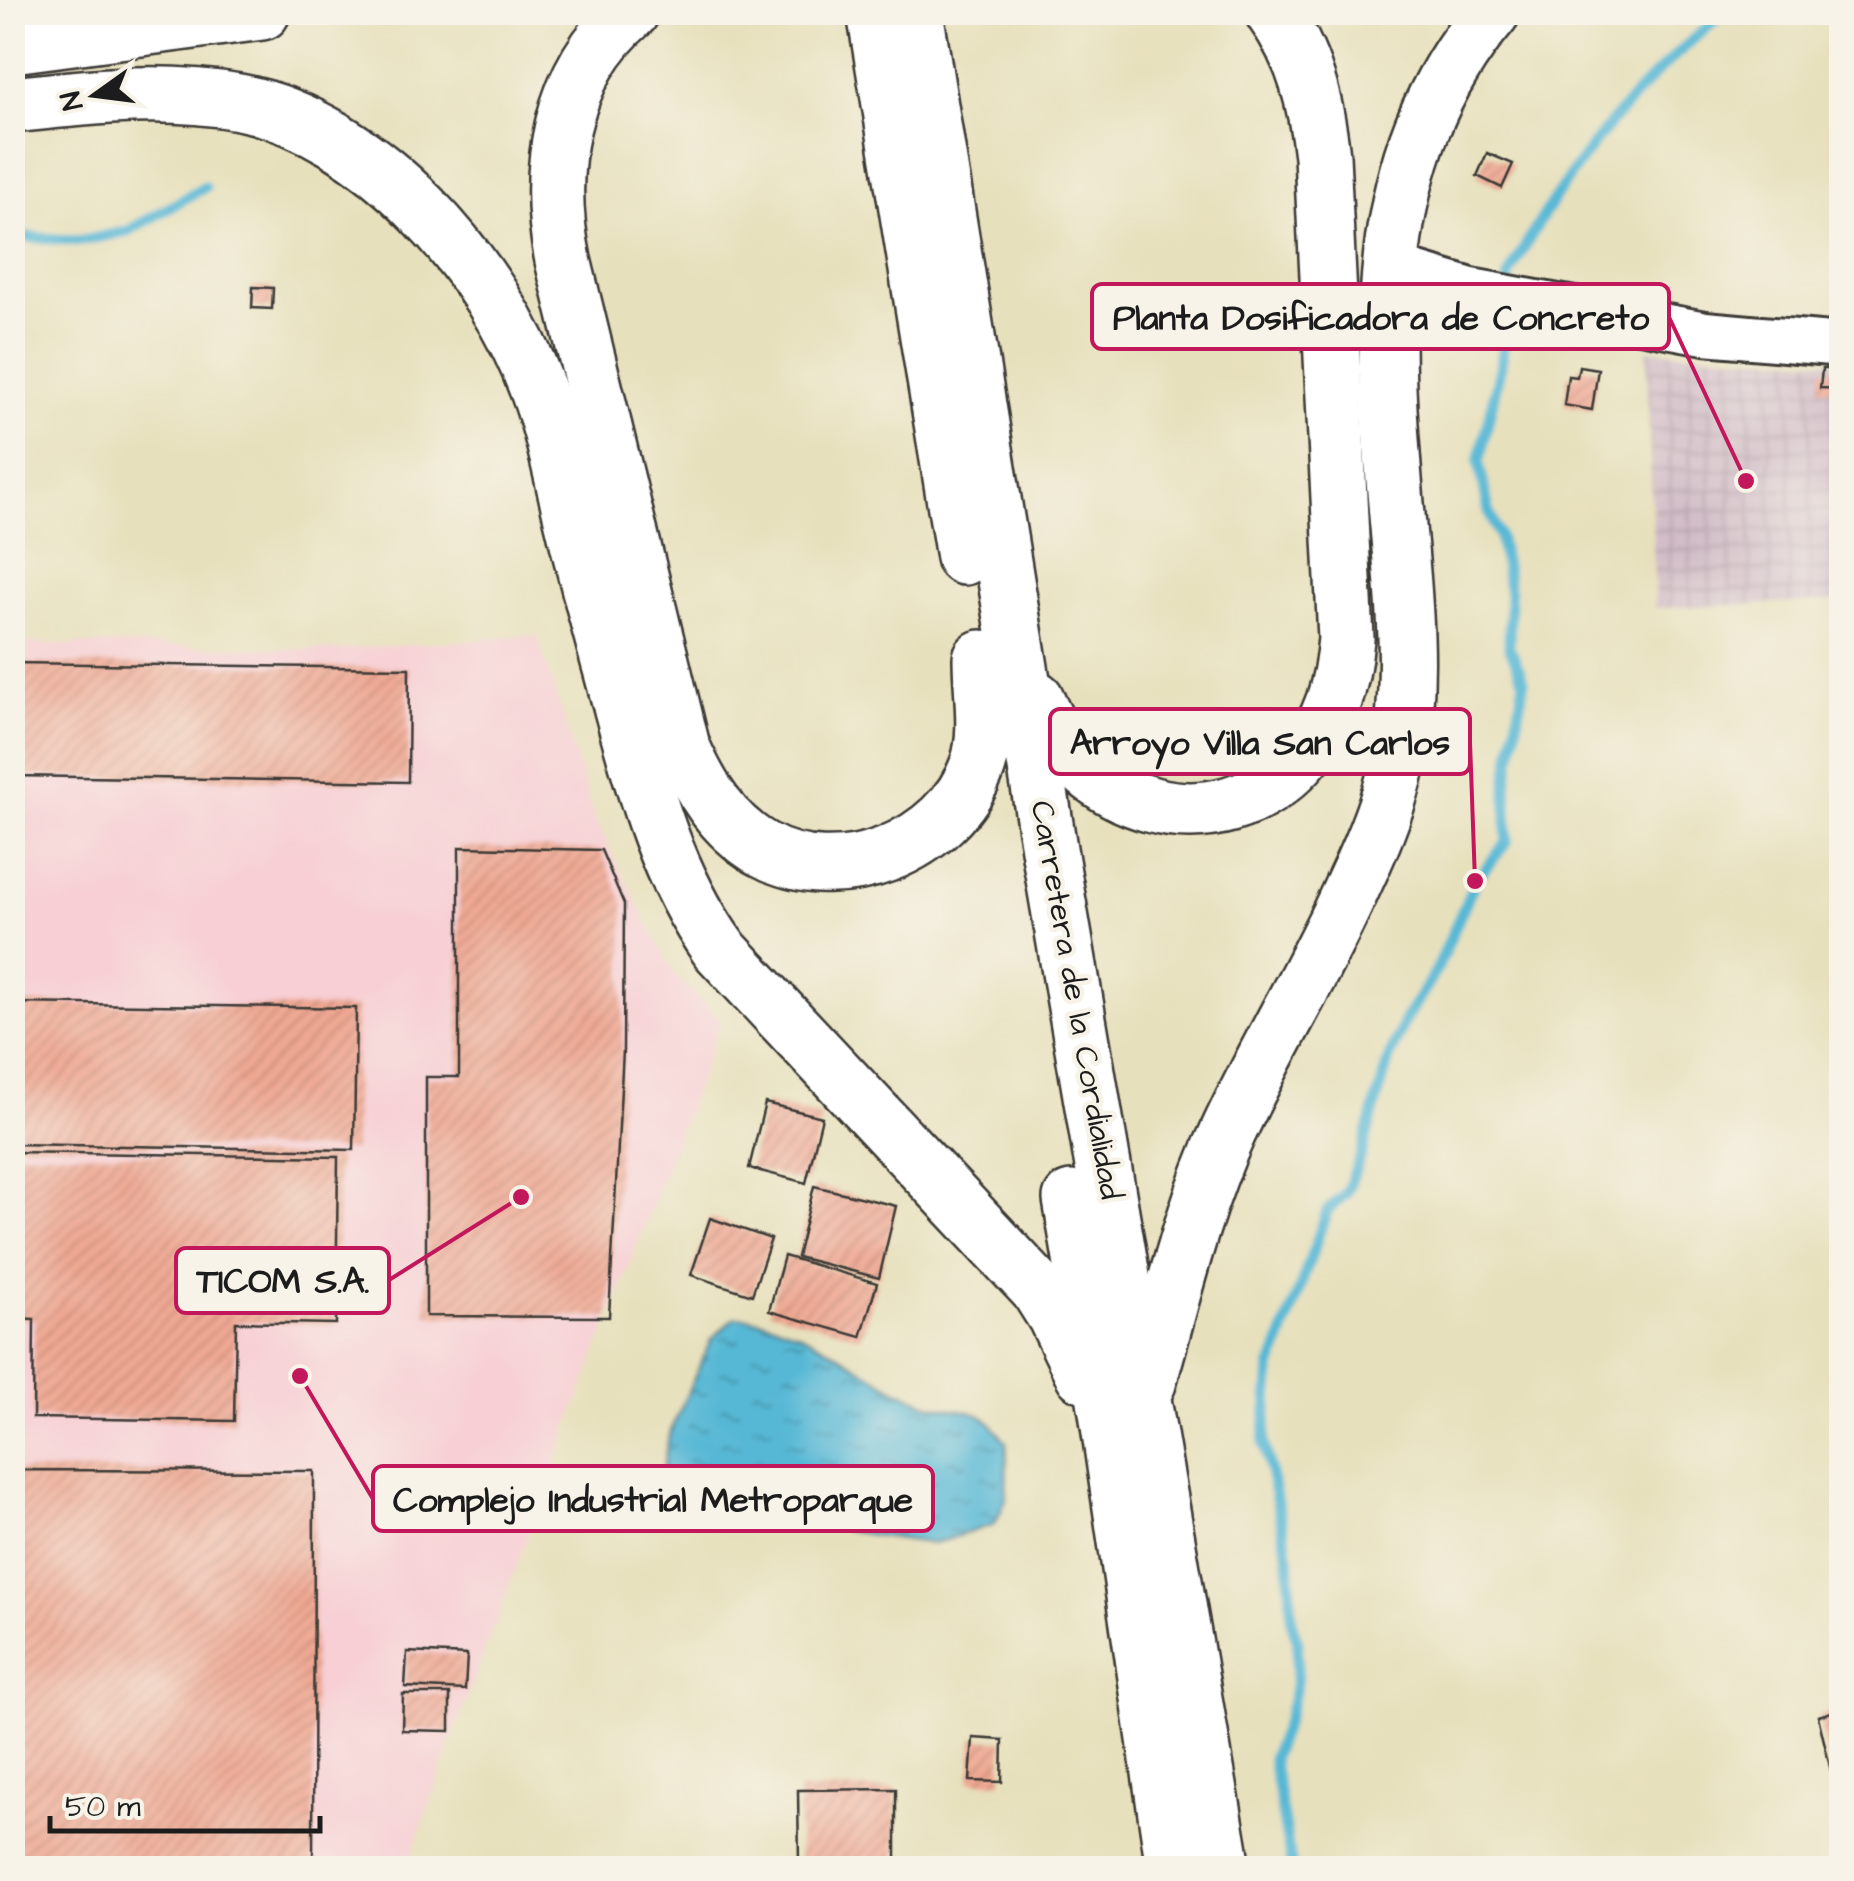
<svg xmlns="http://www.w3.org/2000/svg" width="1854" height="1881" font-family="'Architects Daughter',sans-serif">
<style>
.built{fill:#f7cfd4}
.industrial{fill:url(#industrial-grid)}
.water{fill:url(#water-ripples);stroke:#396a78;stroke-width:2.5}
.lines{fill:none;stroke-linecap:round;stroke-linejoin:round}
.stream{stroke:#56b8d5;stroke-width:11}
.building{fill:url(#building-hatch)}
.minor-casing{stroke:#3a3934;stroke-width:48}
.highway-casing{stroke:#3a3934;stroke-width:60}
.minor{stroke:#fff;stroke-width:42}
.highway{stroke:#fff;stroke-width:55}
.labels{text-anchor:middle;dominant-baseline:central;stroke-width:9;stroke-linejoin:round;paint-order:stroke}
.street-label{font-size:32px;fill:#1c1c1c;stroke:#f7f3e8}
.leader{fill:none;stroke:#c2185b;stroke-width:4}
.callout-dot{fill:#c2185b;stroke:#f7f3e8;stroke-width:4}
.callout{fill:#f7f3e8;stroke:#c2185b;stroke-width:4}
.callout-label{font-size:35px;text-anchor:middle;font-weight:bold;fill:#1c1c1c}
</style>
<defs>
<pattern id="industrial-grid" width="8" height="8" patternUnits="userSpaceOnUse" patternTransform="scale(2.5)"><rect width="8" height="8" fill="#d2bdc8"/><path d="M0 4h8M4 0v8" fill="none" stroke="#b4a2ab"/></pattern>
<pattern id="water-ripples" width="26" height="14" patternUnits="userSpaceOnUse" patternTransform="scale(2.5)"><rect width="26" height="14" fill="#56b8d5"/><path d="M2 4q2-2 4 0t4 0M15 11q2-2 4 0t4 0" fill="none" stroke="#4695ac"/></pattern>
<pattern id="building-hatch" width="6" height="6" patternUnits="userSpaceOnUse" patternTransform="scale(2.5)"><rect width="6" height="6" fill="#efa893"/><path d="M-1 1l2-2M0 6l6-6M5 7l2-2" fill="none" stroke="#cc907e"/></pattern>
</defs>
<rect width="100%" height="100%" fill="#f7f3e8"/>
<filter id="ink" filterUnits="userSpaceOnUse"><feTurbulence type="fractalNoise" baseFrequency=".01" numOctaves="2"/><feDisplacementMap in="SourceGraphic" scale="20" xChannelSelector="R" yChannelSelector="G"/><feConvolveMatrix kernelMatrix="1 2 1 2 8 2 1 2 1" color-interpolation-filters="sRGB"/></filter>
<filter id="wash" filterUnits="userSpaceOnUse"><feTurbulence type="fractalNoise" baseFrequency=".0048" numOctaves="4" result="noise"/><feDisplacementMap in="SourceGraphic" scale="40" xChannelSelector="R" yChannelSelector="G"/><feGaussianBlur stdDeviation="2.25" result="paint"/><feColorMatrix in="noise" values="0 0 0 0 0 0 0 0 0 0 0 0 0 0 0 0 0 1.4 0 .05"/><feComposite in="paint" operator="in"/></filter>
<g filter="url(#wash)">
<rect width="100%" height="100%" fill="#e7e0bc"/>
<!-- built -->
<path class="built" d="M537,635L595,820L674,975L721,1020L454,1732L407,1868H13V643L336,650Z"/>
<!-- industrial -->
<path class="industrial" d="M1647,350L1841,362V601L1655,608Z"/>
<!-- water -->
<path class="water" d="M735,1317C809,1320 859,1377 926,1403C943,1410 971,1408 986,1419C994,1425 1000,1436 1007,1443L1006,1499L995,1524L934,1544L853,1532L807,1520L764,1519L663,1468L669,1435L711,1340Z"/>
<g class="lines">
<!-- stream -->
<g class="stream">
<path d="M12,236L82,241L128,231L205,187"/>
<path d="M1508,287L1509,275C1566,169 1631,87 1726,12"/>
<path d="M1292,1868L1272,1758L1288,1717L1296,1683L1298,1642L1292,1624L1289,1558L1264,1443L1271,1369L1327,1211L1346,1193L1361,1155L1389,1058L1404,1022L1437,969L1475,881L1507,842V784L1524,681L1509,646L1510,594L1499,535L1489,512L1479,462L1502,359L1506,305"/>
</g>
</g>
<g id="blocks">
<!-- building -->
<g class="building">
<path d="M1487,153L1513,164L1502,188L1477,176Z"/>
<path d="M253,287L273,288L272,309L252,308Z"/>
<path d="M1579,366L1598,369L1592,410L1564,405L1568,376L1577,377Z"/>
<path d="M1822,369H1842V389L1820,388Z"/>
<path d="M12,663L409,668L408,782L12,776Z"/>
<path d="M459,847L601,850L624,904L623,1050L609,1317L426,1316V1077H459Z"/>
<path d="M12,1003L356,1008L354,1150L12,1144Z"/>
<path d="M765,1103L822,1117L806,1183L749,1168Z"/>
<path d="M12,1152L338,1157L336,1324L236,1322L234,1421L33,1418L34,1319L12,1318Z"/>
<path d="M814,1186L896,1206L879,1278L797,1257Z"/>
<path d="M710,1218L771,1239L752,1295L691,1275Z"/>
<path d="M784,1256L877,1283L861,1337L769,1311Z"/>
<path d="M12,1470L314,1471L313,1868H12Z"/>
<path d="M407,1652L467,1655L465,1690L405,1687Z"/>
<path d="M403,1694H450V1731L402,1730Z"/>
<path d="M1842,1709V1809H1840L1818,1716Z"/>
<path d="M973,1738L1003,1740L1002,1782L970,1781Z"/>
<path d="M896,1789V1866L799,1865L798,1790Z"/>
</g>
</g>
</g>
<g filter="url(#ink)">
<use href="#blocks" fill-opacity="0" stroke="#3a3934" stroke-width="2.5"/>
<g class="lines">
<defs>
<path id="minor" d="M1388,265L1471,290L1705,333L1842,345"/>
<g id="highway">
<path d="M631,12C558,74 545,172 563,260L682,747C700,788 722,825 761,848C837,892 949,848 978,765C989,733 981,692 981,658"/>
<path d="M875,12L964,557"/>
<path d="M915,12L1050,855L1223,1868"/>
<path d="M12,45L262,12"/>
<path d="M12,105C88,97 163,88 239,102C373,127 493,267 538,390C554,432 562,478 573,522C587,581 603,639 619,698C643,786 665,873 719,949L1038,1289L1055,1316L1083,1374"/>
<path d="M1036,699C1078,808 1217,853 1301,758C1332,724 1342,683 1346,639L1322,156C1316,104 1305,56 1273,12"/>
<path d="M1071,1199L1107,1412L1174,1868"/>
<path d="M1148,1383C1172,1300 1191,1212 1228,1132C1267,1048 1316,968 1354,883C1372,845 1389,805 1398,763C1412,689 1406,612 1399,538C1383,353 1362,165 1492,12"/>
</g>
</defs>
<!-- minor casing -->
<use href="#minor" class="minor-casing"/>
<!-- highway casing -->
<use href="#highway" class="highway-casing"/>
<!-- minor -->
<use href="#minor" class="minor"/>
<!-- highway -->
<use href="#highway" class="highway"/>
</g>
</g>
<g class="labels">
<!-- street labels -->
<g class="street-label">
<text transform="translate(1076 1000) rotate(80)">Carretera de la Cordialidad</text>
</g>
</g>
<!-- callouts -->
<path class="leader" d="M1746 481L1669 317M1475 881L1470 742M521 1197L389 1280M300 1376L373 1499"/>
<g class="callout-dot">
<circle cx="1746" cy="481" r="10"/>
<circle cx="1475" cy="881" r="10"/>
<circle cx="521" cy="1197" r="10"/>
<circle cx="300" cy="1376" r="10"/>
</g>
<g class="callout">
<rect x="1092" y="284" width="577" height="65" rx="10"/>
<rect x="1050" y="709" width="420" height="65" rx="10"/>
<rect x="176" y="1248" width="213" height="65" rx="10"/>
<rect x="373" y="1466" width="560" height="65" rx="10"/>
</g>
<g class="callout-label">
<text x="1381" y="329">Planta Dosificadora de Concreto</text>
<text x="1260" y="754">Arroyo Villa San Carlos</text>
<text x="283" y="1292">TICOM S.A.</text>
<text x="653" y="1511">Complejo Industrial Metroparque</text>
</g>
<!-- margin -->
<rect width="1854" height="1881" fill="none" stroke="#f7f3e8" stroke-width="50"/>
<!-- north arrow -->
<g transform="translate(95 95) rotate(256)" stroke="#f7f3e8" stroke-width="8" paint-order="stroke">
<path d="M0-8L18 38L0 25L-18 38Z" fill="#1c1c1c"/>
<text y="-15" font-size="28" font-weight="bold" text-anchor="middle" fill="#1c1c1c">N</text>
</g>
<!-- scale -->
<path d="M50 1816v15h270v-15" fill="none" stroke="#1c1c1c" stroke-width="5"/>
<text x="65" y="1816" font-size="30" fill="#1c1c1c" stroke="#f7f3e8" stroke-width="8" paint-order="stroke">50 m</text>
</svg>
